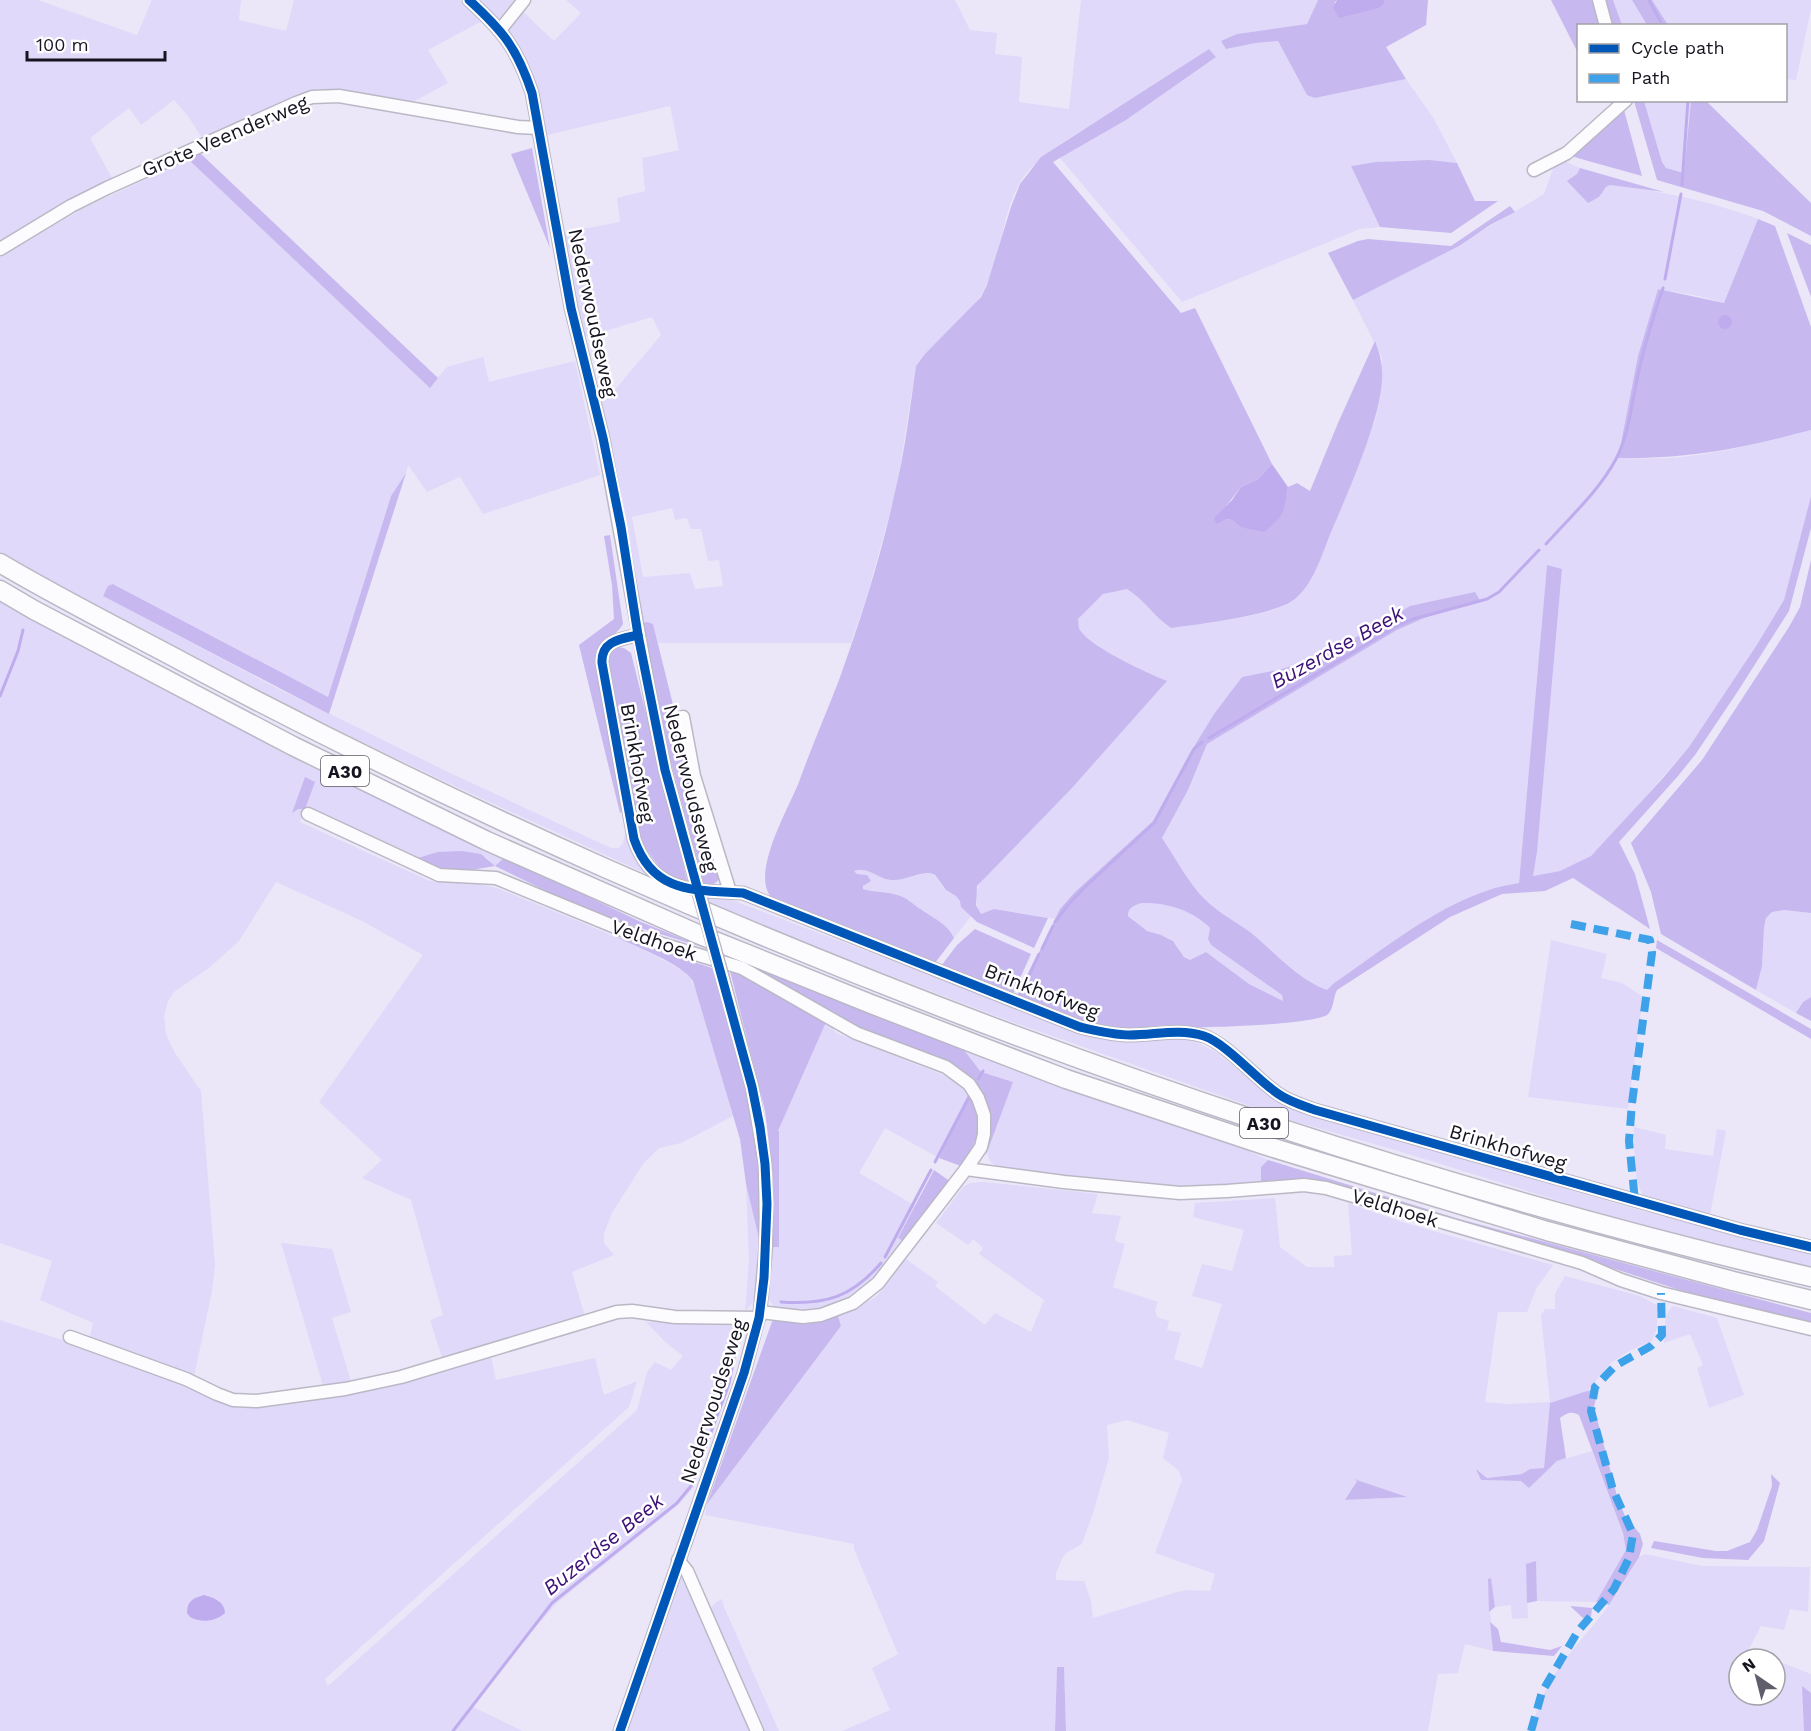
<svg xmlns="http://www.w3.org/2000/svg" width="1811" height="1731" font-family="'Work Sans',sans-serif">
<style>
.green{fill:#e0d9f9;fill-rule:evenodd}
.forest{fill:#c7b8f0;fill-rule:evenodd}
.water{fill:#beacee}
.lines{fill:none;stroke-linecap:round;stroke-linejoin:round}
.stream{stroke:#beacee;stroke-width:3}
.minor-casing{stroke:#bbb8c5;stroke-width:15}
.highway-casing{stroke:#bbb8c5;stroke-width:21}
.minor{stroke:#fcfbfe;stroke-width:12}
.highway{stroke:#fcfbfe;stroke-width:18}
.minor-bridge-casing{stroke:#bbb8c5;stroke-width:15;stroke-linecap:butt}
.minor-bridge{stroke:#fcfbfe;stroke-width:12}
.quiet{stroke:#3da2ea;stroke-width:8;stroke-dasharray:15 8;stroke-linecap:butt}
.cycleway-casing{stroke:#fff;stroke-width:13}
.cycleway{stroke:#0057b8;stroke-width:9}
.labels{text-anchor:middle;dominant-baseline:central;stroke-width:5;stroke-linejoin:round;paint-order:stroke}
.shield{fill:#fff;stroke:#5d5a64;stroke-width:1.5}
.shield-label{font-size:18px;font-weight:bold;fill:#171421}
.street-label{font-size:20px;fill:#171421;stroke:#fff}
.water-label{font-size:21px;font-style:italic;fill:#3d1178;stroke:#fff}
</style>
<rect width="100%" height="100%" fill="#ebe7f8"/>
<!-- green -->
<g class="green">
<path d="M0,0H38L137,35L152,0H241L239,20L286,31L294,0H460L482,21L428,50L448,83L409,104L312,91L298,94L202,138L188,116L174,100L141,125L129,108L90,138L112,178L55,207L0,241Z"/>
<path d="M476,0H514L498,20Z"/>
<path d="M566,0H955L970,30L997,33L995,54L1022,57L1019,102L1069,109L1081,0H1318L1307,24L1237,34L1227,49L1256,43L1278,41L1302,86L1315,98L1406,79L1434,119L1457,163C1421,159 1386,160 1351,166L1380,227L1360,229L1182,302L1060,158L1126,120L1216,57L1209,49C1180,69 1151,88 1121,107C1090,126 1056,143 1030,169C1002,198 1004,253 985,288C969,319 936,339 916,366L896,492L865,602L851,643H658L653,624L641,623L598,398L614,391L661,335L652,317L582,338L561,233L620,222L617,198L645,191L642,158L679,150L670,106L543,136L533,89L506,27L519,8L554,41L581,13ZM672,508L675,520L687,518L691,529H701L708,561L719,560L723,586L695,589L690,573L643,577L632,517Z"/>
<path d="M1613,0H1632L1647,25H1622Z"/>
<path d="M1652,0H1811V9L1796,80L1786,79V26L1668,25Z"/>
<path d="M1644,101H1691L1685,173L1666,168L1662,162Z"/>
<path d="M188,159L430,387L447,367L483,357L489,382L575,361L600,475L483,514L460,477L427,492L408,465L406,473L391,496L328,697L114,584L103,596L275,687L446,771L611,848H619L623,843L626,829L645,873C426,774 207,673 0,551V257L82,209Z"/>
<path d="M1566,162L1580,168L1577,174L1599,197L1606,187L1610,185C1664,192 1707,200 1758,219L1724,303L1699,296L1658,289L1638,356L1618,457C1683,464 1749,446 1811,430V496L1784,600L1758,643L1689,747L1609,838L1591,856L1579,863L1560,871L1533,876L1537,852L1562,569L1547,565L1519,883C1452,892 1388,947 1334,983L1328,991C1297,979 1276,952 1250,932C1233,920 1212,909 1198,892C1185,876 1174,856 1162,838L1188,790L1207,744L1397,630L1424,618L1480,602L1475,592L1310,660L1282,669L1242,677L1214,714L1190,753L1153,821L1075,892L1055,919L994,909L981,914C973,899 975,889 985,876L1072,788L1166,682C1147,671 1088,647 1079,628C1078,625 1078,622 1078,619L1103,593L1127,589C1145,600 1154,617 1171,628C1199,624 1272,617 1294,600C1303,593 1308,583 1313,574L1362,454L1375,420L1380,399L1382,358L1353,300C1418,267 1482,232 1544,194L1555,163Z"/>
<path d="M0,601L211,715L505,857L495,866L486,857L411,860L304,810L300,822L430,881L483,885L497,888C561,915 629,939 689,974L699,998L733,1116L681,1143L659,1148L643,1164L612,1213L604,1234V1243L614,1255L572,1272L586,1320L443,1361L430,1320L443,1315L411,1200L362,1178L382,1160L319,1102L423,955L362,921L276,882L239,941L209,968L175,991L168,1001L164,1016L166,1034L175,1053L201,1091L215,1265L212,1291L194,1377L89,1340L93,1323L40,1300L52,1261L0,1243Z"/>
<path d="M857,869L870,871L890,880L930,873C938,877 940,885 947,891C952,894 957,895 960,900C963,906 965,910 971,916L954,938C947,922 934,919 921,910C913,905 907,897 897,895C886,891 874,893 863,889L867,875L857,874L854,871Z"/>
<path d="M696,896L724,897L1083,1033L1102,1039L1123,1041L1179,1039L1196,1042L1216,1052L1277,1101L1294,1110L1635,1209L1811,1253V1269L1618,1219L1395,1150L1290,1120L1007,1020L788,937Z"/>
<path d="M1141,903C1165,902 1193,910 1210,928L1208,939L1211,945L1282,995L1283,1001L1249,984L1206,952L1190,960C1181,956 1180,949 1174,942C1166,935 1155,935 1147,931C1139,927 1135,919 1128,916C1128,907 1134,906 1141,903Z"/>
<path d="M1784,910L1811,913V997L1803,1002L1796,1013L1756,990L1762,966L1764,928L1766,918L1772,912Z"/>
<path d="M1551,940L1607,954L1601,978L1622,983L1643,997L1628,1109L1528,1097Z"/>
<path d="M827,1020L836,1033L951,1078L964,1088L969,1095L939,1158L885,1128L859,1173L916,1206L899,1238L907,1243C896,1256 879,1282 867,1290C839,1310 807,1310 775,1308L767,1297L771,1247H779L778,1131Z"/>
<path d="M963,1049L1236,1145L1268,1160L1261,1167V1187L1204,1190L1072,1178L998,1168C987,1160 986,1156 990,1144L981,1072Z"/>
<path d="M1634,1127L1666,1135L1665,1149L1713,1156L1717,1129L1726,1131L1710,1215L1645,1198C1632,1180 1635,1150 1634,1127Z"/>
<path d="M984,1182L1098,1194L1092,1213L1121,1216L1115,1239L1117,1242L1125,1244L1113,1287L1158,1302L1155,1310L1157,1317L1169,1321L1167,1330L1181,1333L1174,1359L1202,1368L1222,1304L1192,1296L1202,1264L1232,1271L1244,1230L1193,1217L1195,1203L1275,1198L1280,1247L1307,1267H1334V1256L1352,1255L1348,1203L1402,1222L1553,1265L1536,1289L1527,1312H1498L1485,1402L1508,1404L1550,1402L1541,1315L1545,1309H1555V1294L1565,1276L1640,1296L1658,1306L1657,1328L1652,1341L1629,1351L1611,1363L1587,1391L1550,1403L1544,1468L1530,1469L1522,1474L1487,1478L1478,1470L1481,1480L1521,1481L1529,1488L1557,1461L1592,1451L1623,1533L1626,1550L1596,1602L1537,1601L1536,1562L1526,1564L1528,1618L1512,1619L1511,1605L1495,1607L1491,1579L1488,1580L1493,1651L1465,1644L1458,1673L1438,1674L1428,1731H1066L1064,1668L1057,1667L1055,1731H842L890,1710L872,1668L898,1654L854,1549V1544L705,1515L707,1504L841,1326L838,1316L876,1297L906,1259L938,1282L935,1286L985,1325L995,1313L1031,1332L1044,1300L979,1254L983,1248L973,1239L968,1245L936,1223L963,1187L970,1183ZM1127,1420L1169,1433L1163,1458L1179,1471L1182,1480L1155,1553L1215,1574L1210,1591L1187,1590L1177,1592L1093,1618L1091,1601L1084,1581L1056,1580V1573L1062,1559L1066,1553L1082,1544L1093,1513L1109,1458L1107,1425ZM1357,1480L1405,1497L1345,1500Z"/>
<path d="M746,1184L761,1247L753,1302L745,1312L749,1260Z"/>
<path d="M281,1243L332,1249L351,1312L332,1318L352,1385L324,1389Z"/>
<path d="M1673,1306L1717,1318L1744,1395L1709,1408L1697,1368L1703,1365L1690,1334L1664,1343C1668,1329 1661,1316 1673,1306Z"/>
<path d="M0,1320L140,1365L233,1403L247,1407L263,1406L336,1397L394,1386L491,1356L496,1380L595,1358L604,1395L637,1381L629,1407L325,1679L328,1686L637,1410L647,1372L655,1362L671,1370L683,1356L665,1342L646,1322L744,1324L727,1387L693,1488L678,1505L558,1602L523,1641L471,1706L523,1731H0Z"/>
<path d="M1645,1554L1702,1566L1810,1567L1808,1612L1790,1609L1784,1630L1761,1626L1749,1649L1774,1659H1739V1695H1775V1660L1811,1674V1693L1803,1687L1804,1731H1532C1542,1674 1578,1648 1609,1605C1620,1590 1629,1573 1639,1557Z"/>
<path d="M680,1574L750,1731H627Z"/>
<path d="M722,1599L724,1607L779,1731H764L710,1609L716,1602Z"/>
</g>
<!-- forest -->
<g class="forest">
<path d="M1318,0H1337L1334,3H1385L1384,0H1428L1426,25L1386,47L1406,79L1315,98L1307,95L1278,41L1256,43L1226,49L1221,41L1237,34L1307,24Z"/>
<path d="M1551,0H1595L1602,25L1578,26V53Z"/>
<path d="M1605,0H1613L1622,25H1612Z"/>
<path d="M1632,0H1652L1668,25H1647Z"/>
<path d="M1209,49L1216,57L1126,120L1053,162L1181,313L1195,308L1272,464L1258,479L1241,487L1226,506V519L1232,520L1240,527L1286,496L1288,487L1297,483L1310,491L1338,423L1375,341C1380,354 1383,366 1382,381C1381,394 1378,408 1374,421C1363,458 1347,495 1331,532C1322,554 1314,583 1295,599C1274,616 1199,624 1171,628C1154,617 1145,600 1127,589L1103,594L1078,619C1079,622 1078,625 1079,628C1087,646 1148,673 1167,681L1072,788L977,886L976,905L981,914L994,909L1048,918L1034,948L977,922L961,907L960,901L956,896L946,890L935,875L930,873C917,873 903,881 891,880C877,879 869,866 854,871L857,874L867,875L871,881L863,886V889C875,893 886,891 897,895C907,897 913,905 922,910C934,919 947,923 954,938L935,963L774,900C747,878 789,808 799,782C811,748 826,714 839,680C861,619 881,556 895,492C905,451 910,408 916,366L925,354L981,297L987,285L1011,207L1020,184L1041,157Z"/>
<path d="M1634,101H1644L1662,162L1666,168L1684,173L1691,101H1706L1811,203V236L1763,211L1657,180Z"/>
<path d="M1624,110L1642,176L1574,157L1576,152Z"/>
<path d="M532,148L550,248L511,154Z"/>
<path d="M200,153L438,378L430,388L188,159Z"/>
<path d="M1429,160L1457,163L1475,201H1498L1451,233L1380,227L1351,166L1376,162Z"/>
<path d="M1580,168L1664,192L1610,185L1606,187L1599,197L1588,203L1567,181L1577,174Z"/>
<path d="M1510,206L1515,212L1490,225L1459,246L1353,300L1328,253L1358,241L1368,239L1451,246Z"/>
<path d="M1758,219L1775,226L1811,327V430C1743,448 1689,459 1618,458L1638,356L1658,289L1724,303Z"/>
<path d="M1787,233L1811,245V297Z"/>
<path d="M406,473L329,714L103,596L108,586L113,584L328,697L391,496Z"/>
<path d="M1811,496V528L1789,611L1738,691L1695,755L1678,776L1619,842L1635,874L1650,929L1573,878L1545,891L1502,894L1450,917L1337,990C1333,997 1334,1010 1327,1015C1312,1024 1216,1028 1195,1027C1188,1027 1180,1025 1172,1025C1149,1025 1127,1033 1104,1027C1075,1021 1046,1007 1018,996L1060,909L1075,892L1153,821L1190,753L1214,714L1242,677L1282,669L1310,660L1339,647L1410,606L1475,592L1481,602L1424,618L1397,630L1207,744L1188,790L1162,838C1174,856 1185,876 1198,892C1212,909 1233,920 1250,932C1275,952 1297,979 1327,990L1334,983C1389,946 1452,892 1519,883L1547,565L1562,569L1537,852L1533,876L1560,871L1591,856L1663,778L1689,747L1758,643L1784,600ZM1141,903C1165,902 1193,910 1210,928L1208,939L1211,945L1282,995L1283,1001L1249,984L1206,952L1190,960L1184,957L1173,941L1161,935L1147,931L1128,916C1128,907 1134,906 1141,903Z"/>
<path d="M610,535L623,624C617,636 602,639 596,651L626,808L620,813L579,645L614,619L612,585L604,536Z"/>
<path d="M1811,560V913L1784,910L1772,912L1766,918L1764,928L1762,966L1756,990L1661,934L1651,892L1631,843L1702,760L1789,627L1800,607Z"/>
<path d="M647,622L653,624L681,737L682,754L720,867L721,876C717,883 713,885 705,888L656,708L641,624Z"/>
<path d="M617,647L624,648L631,653L688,884L664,873L640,841L617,719L608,659L612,650Z"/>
<path d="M305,777L315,782L305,809H298L292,813Z"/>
<path d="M462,851L481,854L495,866L505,857L641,922L706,948L591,913L495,866L465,871H445L411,860L438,852Z"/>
<path d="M975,929L1031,954L1013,994L941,966L957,945Z"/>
<path d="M614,936L712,968L750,1090L757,1136L762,1192L761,1247L746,1184L740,1139L693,981C683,964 634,946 614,936Z"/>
<path d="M1657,940L1811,1029V1039L1656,948Z"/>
<path d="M712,950L963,1049L981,1072L1013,1082L986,1155L988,1124L973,1085L714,957Z"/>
<path d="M730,971L750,976L827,1020L778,1131H779V1247H771L773,1176L765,1111Z"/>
<path d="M1811,997V1021L1796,1013L1803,1002Z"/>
<path d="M969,1095C984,1125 979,1139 961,1166L939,1158Z"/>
<path d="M1268,1160L1459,1219L1811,1313V1324L1692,1294L1615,1269L1460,1225L1318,1181L1261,1187V1167Z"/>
<path d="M934,1170L951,1182L907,1243L898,1238Z"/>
<path d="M838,1316L841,1326L707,1504L773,1319L819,1320Z"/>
<path d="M1598,1389L1594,1407L1617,1496L1625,1516L1640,1534L1643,1544L1639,1557L1609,1605L1596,1602L1626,1550L1623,1533L1579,1415C1571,1411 1567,1413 1560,1418L1566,1458L1557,1461L1529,1488L1521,1481L1481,1480L1476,1469L1487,1478L1522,1474L1530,1469L1544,1468L1550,1403L1587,1391Z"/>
<path d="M1771,1474L1780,1483L1764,1541L1748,1560L1703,1558L1651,1548L1654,1541L1716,1551H1727L1750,1542L1757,1530L1772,1486Z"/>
<path d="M1354,1479L1407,1497L1345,1500L1357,1481Z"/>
<path d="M1536,1561L1537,1601L1527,1603L1526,1564Z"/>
<path d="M1491,1578L1495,1607L1489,1612L1488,1579Z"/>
<path d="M1570,1606L1592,1608L1591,1617L1583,1618Z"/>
<path d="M1490,1622L1498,1629L1501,1642L1550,1650L1562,1646L1554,1656L1493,1651Z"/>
<path d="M1057,1667H1064L1066,1731H1055Z"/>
<path d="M1802,1686L1811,1693V1731H1804Z"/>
</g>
<!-- water -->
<g class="water">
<path d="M1337,0H1384L1385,3L1378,8L1339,18L1333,8Z"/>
<circle cx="1725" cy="322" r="7"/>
<path d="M1272,464L1288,487C1283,513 1286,514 1264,532L1240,527L1232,520L1226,519L1217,524L1214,519L1216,516L1232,500L1241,487L1258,479Z"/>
<path d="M204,1595C214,1598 224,1601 225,1613C215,1622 201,1623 190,1617L187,1613C187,1601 193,1598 204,1595Z"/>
</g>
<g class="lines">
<!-- stream -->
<g class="stream">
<path d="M1649,0L1663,26"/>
<path d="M1682,185L1688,100"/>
<path d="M1665,279L1681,194"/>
<path d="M1546,544C1570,517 1599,491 1616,459C1629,434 1631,407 1637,380C1643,349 1653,318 1663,288"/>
<path d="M0,696L18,651L23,630"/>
<path d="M1209,738L1397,626L1413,619L1487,599L1499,592L1539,550"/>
<path d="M1055,922L1068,905L1083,889L1154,823L1194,749L1202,742"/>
<path d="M1042,949L1053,926"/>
<path d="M1018,998L1039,954"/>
<path d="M978,1079L983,1071"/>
<path d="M935,1162L970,1095"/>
<path d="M885,1257L931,1170"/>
<path d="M781,1302C826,1305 852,1297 881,1263"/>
<path d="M453,1731L552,1603L677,1503L691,1486L729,1384L740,1326"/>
</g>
<defs>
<g id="minor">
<path d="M469,0C503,31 517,48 532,93L571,308L603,438L654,717L665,770L693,872"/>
<path d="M1599,0L1606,26"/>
<path d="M500,30L524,0"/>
<path d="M1534,170L1567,153L1626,100"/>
<path d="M0,249L71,206L107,188L296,103L312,97L339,96L518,127L538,128"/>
<path d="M638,635C620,639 601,641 602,663L634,839C653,894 694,890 743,893L1080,1027C1097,1031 1113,1035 1130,1035C1156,1035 1178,1028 1204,1036C1225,1043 1254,1076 1273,1090C1285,1100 1301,1105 1315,1110L1740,1230L1811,1247"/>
<path d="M683,717L694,776L730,892"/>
<path d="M308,814L439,875L496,878L642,938L742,968L856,1033L946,1067L969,1084L978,1098L984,1115V1134L981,1147L966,1169"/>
<path d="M760,1312L803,1317L821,1315L853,1303L878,1283L966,1169L1064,1182L1180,1193L1227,1191L1304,1185L1326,1188L1582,1263L1621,1280L1661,1293L1811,1329"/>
<path d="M70,1337L186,1379L217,1394L233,1400L257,1401L345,1389L401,1377L617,1312L632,1311L675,1317L759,1318"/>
<path d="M678,1560L687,1571L757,1731"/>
<path d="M620,1731L744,1373L760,1312L766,1245L765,1164L752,1087L723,979"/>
</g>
<g id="highway">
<path d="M0,563C59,598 121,629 181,661C320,735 461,804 605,868C993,1040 1397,1180 1811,1277"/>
<path d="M0,590L34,610L293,746L487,841L700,935L871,1004L1066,1079L1267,1146L1547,1231L1733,1281L1811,1300"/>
</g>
</defs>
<!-- minor casing -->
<use href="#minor" class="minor-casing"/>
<!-- highway casing -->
<use href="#highway" class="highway-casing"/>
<!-- minor -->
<use href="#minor" class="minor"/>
<!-- highway -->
<use href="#highway" class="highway"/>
<defs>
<path id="minor-bridge" d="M693,872L723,979"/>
</defs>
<!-- minor-bridge casing -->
<use href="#minor-bridge" class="minor-bridge-casing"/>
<!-- minor-bridge -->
<use href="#minor-bridge" class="minor-bridge"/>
<!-- quiet -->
<g class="quiet">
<path d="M1571,924L1650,940L1652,953L1632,1103L1629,1141L1635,1201"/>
<path d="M1531,1731L1542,1692L1578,1631L1614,1589L1629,1558L1633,1534L1613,1490L1591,1411L1595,1387L1615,1366L1651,1346L1662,1335L1661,1293"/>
</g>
<defs>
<g id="cycleway">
<path d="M469,0C503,31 517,48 532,93L571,308L603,438L621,527L638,635L665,770L752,1087L760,1127L765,1164L767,1204L764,1278L759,1318L744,1373L620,1731"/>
<path d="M638,635C620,639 601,641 602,663L634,839C653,894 694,890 743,893L1080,1027C1097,1031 1113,1035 1130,1035C1156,1035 1178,1028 1204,1036C1225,1043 1254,1076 1273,1090C1285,1100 1301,1105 1315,1110L1740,1230L1811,1247"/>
</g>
</defs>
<!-- cycleway casing -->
<use href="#cycleway" class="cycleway-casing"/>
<!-- cycleway -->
<use href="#cycleway" class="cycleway"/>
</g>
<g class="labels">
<!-- shield labels -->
<g class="shield">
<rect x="321" y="756" width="48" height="30" rx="4.5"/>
<rect x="1240" y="1108" width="48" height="30" rx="4.5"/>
</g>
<g class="shield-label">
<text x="345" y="771">A30</text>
<text x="1264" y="1123">A30</text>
</g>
<!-- street labels -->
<g class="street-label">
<text transform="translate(225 136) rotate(-23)">Grote Veenderweg</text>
<text transform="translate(593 313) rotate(78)">Nederwoudseweg</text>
<text transform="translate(638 763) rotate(80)">Brinkhofweg</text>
<text transform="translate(691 788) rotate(76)">Nederwoudseweg</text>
<text transform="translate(654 940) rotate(19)">Veldhoek</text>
<text transform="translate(1042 991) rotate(21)">Brinkhofweg</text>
<text transform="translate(1508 1147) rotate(16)">Brinkhofweg</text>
<text transform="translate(1395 1208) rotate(17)">Veldhoek</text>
<text transform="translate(713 1401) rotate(-72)">Nederwoudseweg</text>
</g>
<!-- water labels -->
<g class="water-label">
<text transform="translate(1337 647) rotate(-29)">Buzerdse Beek</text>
<text transform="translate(603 1544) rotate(-39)">Buzerdse Beek</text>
</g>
</g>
<!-- legend -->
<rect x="1577" y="24" width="210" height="78" fill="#ffffff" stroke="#a2a1a6" stroke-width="1.5"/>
<rect x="1589" y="44" width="30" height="9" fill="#0057b8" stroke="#a2a1a6" stroke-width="1.5"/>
<text x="1631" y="54" font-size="18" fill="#171421">Cycle path</text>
<rect x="1589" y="74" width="30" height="9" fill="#3da2ea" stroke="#a2a1a6" stroke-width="1.5"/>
<text x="1631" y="84" font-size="18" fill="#171421">Path</text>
<!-- north arrow -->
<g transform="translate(1757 1677) rotate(325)"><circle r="28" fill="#ffffff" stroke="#a2a1a6" stroke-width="1.5"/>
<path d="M0-4.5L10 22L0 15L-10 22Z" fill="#615e6c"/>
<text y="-9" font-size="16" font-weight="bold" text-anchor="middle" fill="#171421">N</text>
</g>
<!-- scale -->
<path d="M27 51v9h138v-9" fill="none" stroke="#171421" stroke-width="3"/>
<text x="36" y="51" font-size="18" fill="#171421" stroke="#ffffff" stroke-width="4.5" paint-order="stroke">100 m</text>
</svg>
